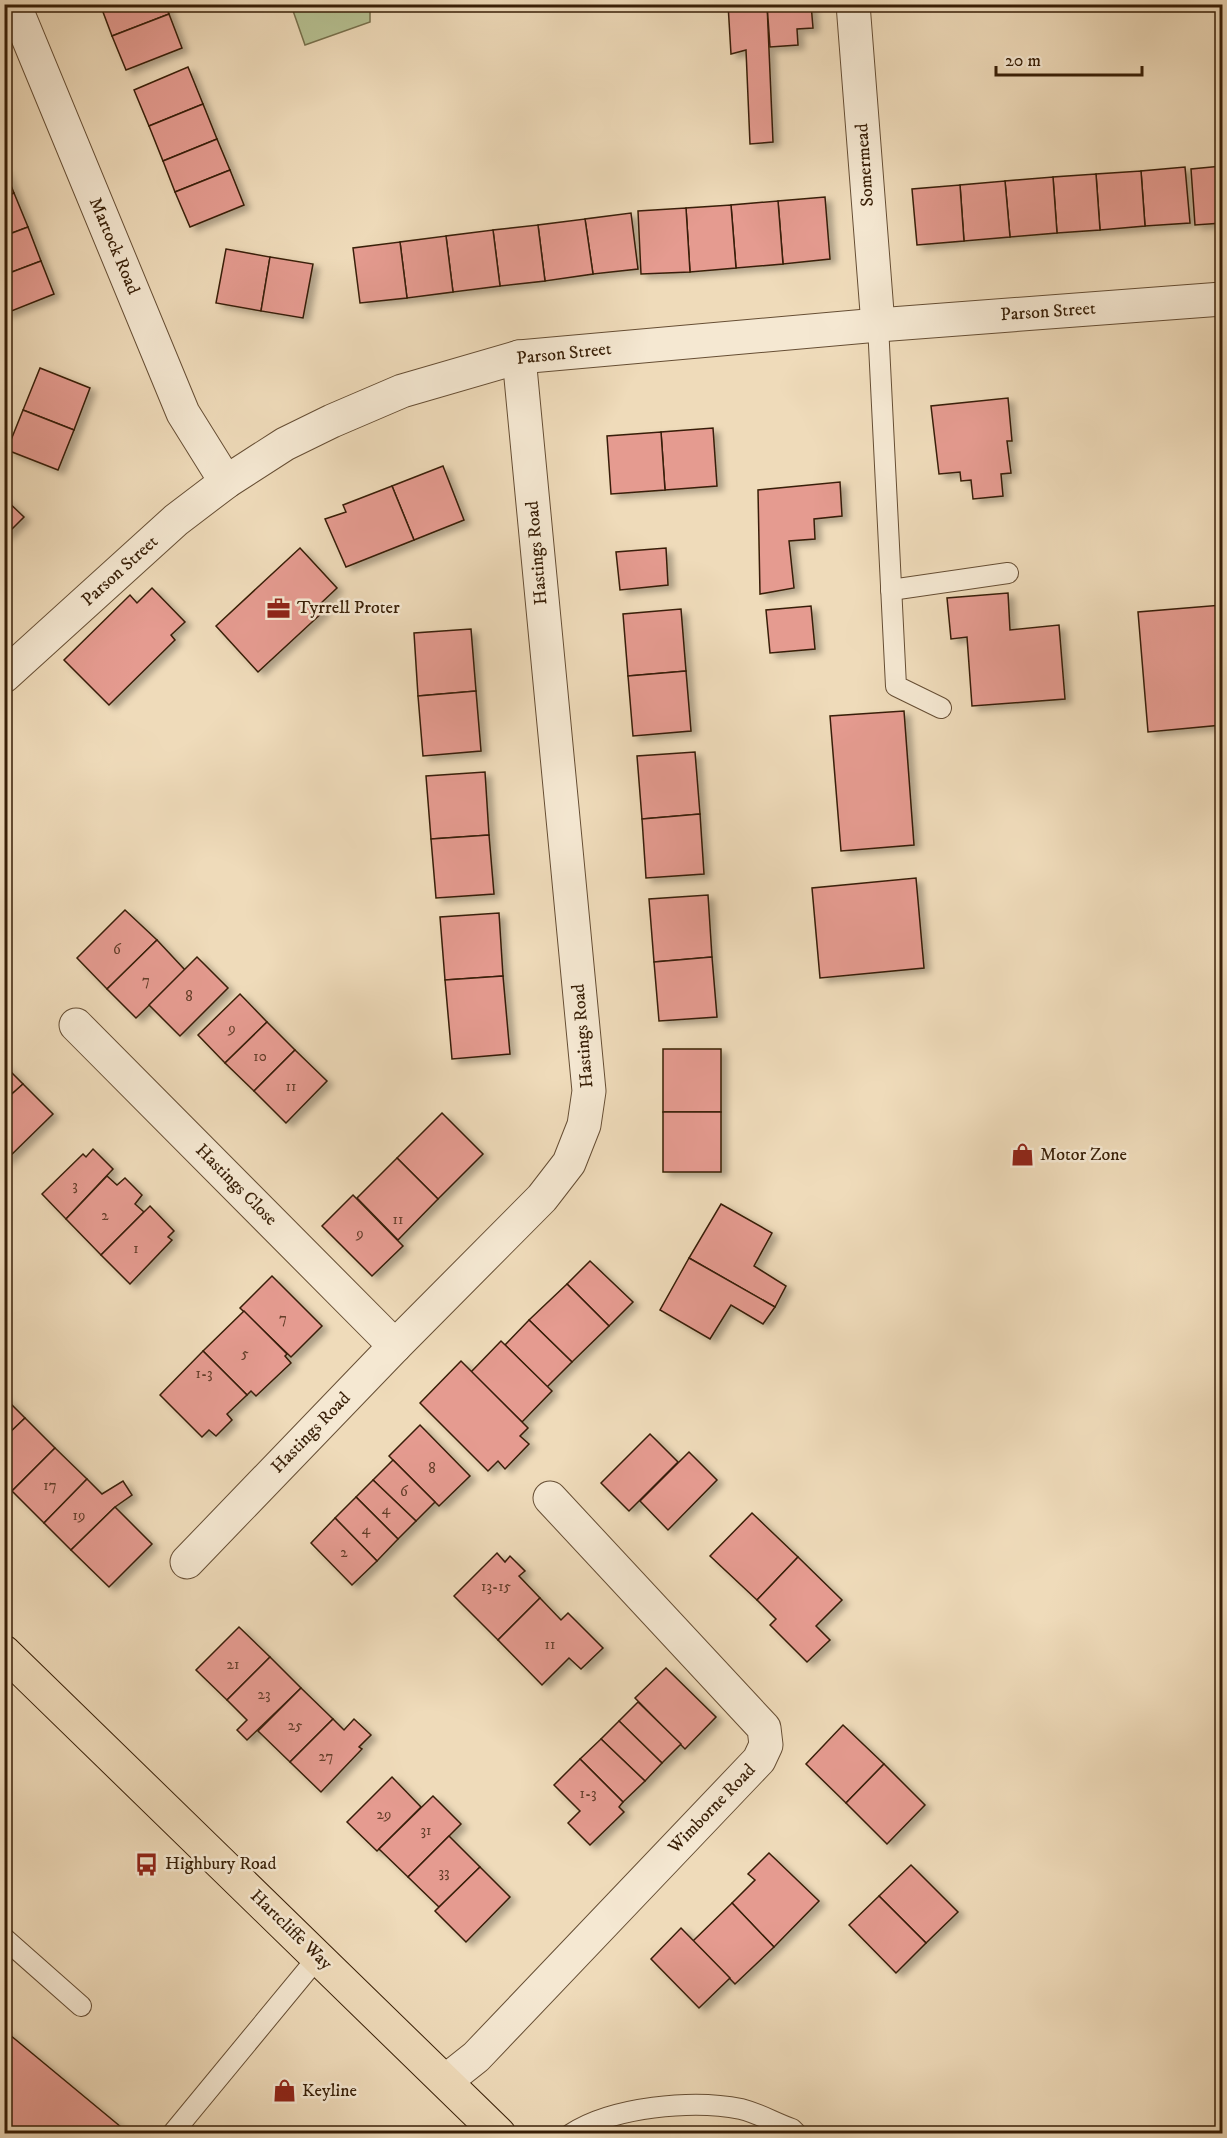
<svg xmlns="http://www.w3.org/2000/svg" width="1227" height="2138" font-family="'IM FELL DW Pica',serif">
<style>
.green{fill:#b6c192;stroke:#77704c;stroke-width:1.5}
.building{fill:#e59b90;stroke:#381f07;stroke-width:1.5;filter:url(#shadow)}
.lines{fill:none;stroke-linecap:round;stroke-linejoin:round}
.service-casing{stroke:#664e34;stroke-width:22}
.minor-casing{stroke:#664e34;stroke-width:35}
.trunk-casing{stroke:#381f07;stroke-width:35}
.service{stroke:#f5e8d2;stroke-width:20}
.minor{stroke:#f5e8d2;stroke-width:33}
.trunk{stroke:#efdbba;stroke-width:33}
.labels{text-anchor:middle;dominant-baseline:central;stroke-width:5;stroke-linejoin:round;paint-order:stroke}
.number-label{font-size:15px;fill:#633e29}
.street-label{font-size:18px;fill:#381f07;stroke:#f5e8d2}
.poi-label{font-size:18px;fill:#381f07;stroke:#f5e8d2;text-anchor:start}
</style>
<defs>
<filter id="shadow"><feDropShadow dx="6" dy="4" stdDeviation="3" flood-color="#0004"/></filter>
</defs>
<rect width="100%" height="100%" fill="#efdbba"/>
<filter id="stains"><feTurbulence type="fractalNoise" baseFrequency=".00333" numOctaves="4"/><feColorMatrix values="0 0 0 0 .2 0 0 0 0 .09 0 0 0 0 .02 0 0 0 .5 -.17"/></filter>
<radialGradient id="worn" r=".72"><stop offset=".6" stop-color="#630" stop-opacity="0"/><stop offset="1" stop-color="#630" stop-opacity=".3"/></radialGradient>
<!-- green -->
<path class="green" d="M291,5H370V22L305,45Z"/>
<!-- building -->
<g class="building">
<path d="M100,4H165L169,14L112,36Z"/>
<path d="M728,4H767L773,142L750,144L746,50L731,54Z"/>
<path d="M767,4H811L813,28L797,29L798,45L770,47Z"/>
<path d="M169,14L182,48L126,70L112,36Z"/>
<path d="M188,67L203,104L149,126L134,90Z"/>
<path d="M203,104L217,139L163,161L149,126Z"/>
<path d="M217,139L230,170L175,192L163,161Z"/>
<path d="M1222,166V223L1195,225L1191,169Z"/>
<path d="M1185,167L1190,223L1145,226L1141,171Z"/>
<path d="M4,168L14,193L4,197Z"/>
<path d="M230,170L244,205L190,227L175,192Z"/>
<path d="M1141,171L1145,226L1100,230L1096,174Z"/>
<path d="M1096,174L1100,230L1057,233L1053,177Z"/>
<path d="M1053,177L1057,233L1010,237L1005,181Z"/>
<path d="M1005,181L1010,237L964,241L960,185Z"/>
<path d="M960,185L964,241L917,245L912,189Z"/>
<path d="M14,193L28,227L4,236V197Z"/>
<path d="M825,197L830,259L783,264L778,201Z"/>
<path d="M778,201L783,264L736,268L731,205Z"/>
<path d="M731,205L736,268L690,272L686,208Z"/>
<path d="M686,208L690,272L641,274L638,211Z"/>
<path d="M631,213L638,269L593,274L585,219Z"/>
<path d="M585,219L593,274L545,281L538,225Z"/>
<path d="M538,225L545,281L500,286L493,230Z"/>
<path d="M28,227L41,261L4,275V236Z"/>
<path d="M493,230L500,286L453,292L446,236Z"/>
<path d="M446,236L453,292L407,298L400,242Z"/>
<path d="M400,242L407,298L360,303L353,248Z"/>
<path d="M226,249L270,257L261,311L216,303Z"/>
<path d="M270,257L313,264L303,318L261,311Z"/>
<path d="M41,261L54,294L4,314V275Z"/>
<path d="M40,368L90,388L74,430L23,410Z"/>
<path d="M1008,398L1012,441H1007L1011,473L1001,474L1003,496L973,499L971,480L961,481L960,472L939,474L931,406Z"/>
<path d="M23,410L74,430L58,470L7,450Z"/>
<path d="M713,428L717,486L665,490L661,432Z"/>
<path d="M661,432L665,490L611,494L607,436Z"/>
<path d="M443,466L464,520L414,540L392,486Z"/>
<path d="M840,482L842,516L814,519L815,539L789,541L794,588L760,594L758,490Z"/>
<path d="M392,486L414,540L346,567L325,519L346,512L343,505Z"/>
<path d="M4,498L24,517L4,537Z"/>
<path d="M300,548L337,588L319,605L324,611L258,672L216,626Z"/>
<path d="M666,548L668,585L620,590L616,552Z"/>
<path d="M152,588L185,622L171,635L175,640L109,705L64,660L130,595L137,603Z"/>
<path d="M1008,593L1010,630L1059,625L1065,699L972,706L967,637L951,639L947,598Z"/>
<path d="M1222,605V725L1148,732L1138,612Z"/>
<path d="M811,606L815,649L770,653L766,610Z"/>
<path d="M681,609L686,671L628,676L623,614Z"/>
<path d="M471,629L476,691L418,696L414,633Z"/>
<path d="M686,671L691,731L633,736L628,676Z"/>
<path d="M476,691L481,751L423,756L418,696Z"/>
<path d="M904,711L914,845L841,851L830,716Z"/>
<path d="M695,752L700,814L642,819L637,756Z"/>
<path d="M485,772L489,835L431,839L426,776Z"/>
<path d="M700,814L704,874L646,878L642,819Z"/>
<path d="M489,835L494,894L436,898L431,839Z"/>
<path d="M916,878L924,968L820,978L812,888Z"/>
<path d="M708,895L712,957L654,962L649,899Z"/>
<path d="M125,910L157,940L107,989L77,958Z"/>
<path d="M499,913L503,976L445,980L440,917Z"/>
<path d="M157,940L185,970L136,1018L107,989Z"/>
<path d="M197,957L228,988L180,1036L149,1005Z"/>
<path d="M712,957L717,1017L659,1021L654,962Z"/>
<path d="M503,976L510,1054L452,1059L445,980Z"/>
<path d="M240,994L267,1022L225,1063L198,1035Z"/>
<path d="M267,1022L295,1050L254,1091L225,1063Z"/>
<rect x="663" y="1049" width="58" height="63"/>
<path d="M295,1050L327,1081L286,1123L254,1091Z"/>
<path d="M4,1065L23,1084L4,1101Z"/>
<path d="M23,1084L53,1114L4,1162V1101Z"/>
<rect x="663" y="1112" width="58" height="60"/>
<path d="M442,1113L483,1154L438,1199L397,1158Z"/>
<path d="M93,1149L113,1169L66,1219L42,1194L83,1154L86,1157Z"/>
<path d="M397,1158L438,1199L398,1240L357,1198Z"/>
<path d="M107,1176L117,1185L125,1178L142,1195L135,1204L144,1212L101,1255L66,1219Z"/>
<path d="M353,1195L403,1246L372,1276L322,1226Z"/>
<path d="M721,1204L772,1233L754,1266L786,1286L775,1307L689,1258Z"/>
<path d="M150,1206L174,1231L168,1237L172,1240L130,1284L101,1255Z"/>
<path d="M689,1258L775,1307L763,1324L731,1305L710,1339L660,1310Z"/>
<path d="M590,1261L633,1302L609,1326L567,1284Z"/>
<path d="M272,1276L322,1326L291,1357L240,1308Z"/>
<path d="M567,1284L609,1326L572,1362L529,1320Z"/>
<path d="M244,1311L287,1354L285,1356L291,1363L256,1396L251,1391L247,1395L203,1351Z"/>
<path d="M529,1320L572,1362L547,1387L505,1345Z"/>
<path d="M501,1341L552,1391L522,1422L471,1372Z"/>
<path d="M203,1351L247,1395L227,1414L232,1420L216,1436L209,1430L202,1437L160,1395Z"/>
<path d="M461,1361L528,1428L520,1436L529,1444L505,1469L498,1461L488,1471L420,1403Z"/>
<path d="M4,1397L25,1418L4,1438Z"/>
<path d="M25,1418L55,1448L12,1491L4,1484V1438Z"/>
<path d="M420,1425L470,1476L439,1506L389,1456Z"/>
<path d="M650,1434L678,1462L629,1511L601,1483Z"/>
<path d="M55,1448L87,1479L44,1523L12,1491Z"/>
<path d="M689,1452L717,1480L668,1530L640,1501Z"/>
<path d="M393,1460L435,1502L416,1521L373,1480Z"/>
<path d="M87,1479L102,1494L123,1481L132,1495L115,1507L71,1550L44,1523Z"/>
<path d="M373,1480L416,1521L398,1539L356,1497Z"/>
<path d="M356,1497L398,1539L377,1561L335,1518Z"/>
<path d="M115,1507L152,1544L109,1587L71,1550Z"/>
<path d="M752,1513L798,1557L757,1600L710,1556Z"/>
<path d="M335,1518L377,1561L352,1585L311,1543Z"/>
<path d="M497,1553L505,1562L510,1556L525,1571L519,1576L540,1598L498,1640L454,1596Z"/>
<path d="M798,1557L842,1600L816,1626L830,1640L807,1662L770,1625L776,1619L757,1600Z"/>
<path d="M540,1598L561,1620L568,1613L603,1648L581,1669L569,1658L542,1685L498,1640Z"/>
<path d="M239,1627L270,1657L227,1700L196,1670Z"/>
<path d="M270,1657L301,1688L247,1740L237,1730L247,1720L227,1700Z"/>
<path d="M666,1668L716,1717L685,1749L635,1698Z"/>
<path d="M301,1688L333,1719L290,1762L258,1731Z"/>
<path d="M638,1702L681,1744L662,1763L619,1721Z"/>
<path d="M333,1719L344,1730L354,1719L371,1735L359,1747L362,1749L321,1792L290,1762Z"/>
<path d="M619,1721L662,1763L645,1781L601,1739Z"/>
<path d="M843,1725L884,1764L846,1803L806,1764Z"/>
<path d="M601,1739L645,1781L623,1802L580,1759Z"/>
<path d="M580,1759L623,1802L619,1807L624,1812L590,1845L568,1823L580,1811L554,1785Z"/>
<path d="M884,1764L925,1805L887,1844L846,1803Z"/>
<path d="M392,1777L421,1807L377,1851L347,1822Z"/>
<path d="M433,1796L461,1824L408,1877L379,1849Z"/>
<path d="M449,1836L480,1867L439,1907L408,1877Z"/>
<path d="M769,1853L819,1901L774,1947L732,1903L755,1880L748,1874Z"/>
<path d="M911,1865L958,1912L926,1943L879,1896Z"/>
<path d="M480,1867L510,1897L466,1942L435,1911Z"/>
<path d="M879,1896L926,1943L896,1973L849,1925Z"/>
<path d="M732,1903L774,1947L735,1984L693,1941Z"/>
<path d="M681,1928L730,1978L699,2008L651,1959Z"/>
<path d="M4,2030L121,2127L120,2134H4Z"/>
</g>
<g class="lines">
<defs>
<g id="service">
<path d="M878,325L896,686L941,708"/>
<path d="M891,590L1008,573"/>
<path d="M4,1938L81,2006"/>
<path d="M172,2134L318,1957"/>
<path d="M571,2134C612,2107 693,2099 741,2109C758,2113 775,2123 792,2129L797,2134"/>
</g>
<g id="minor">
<path d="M14,4L183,413L226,482"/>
<path d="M853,4L878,325"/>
<path d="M4,676L176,520L226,482L285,444L332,421L402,391L519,357L878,325L1222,299"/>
<path d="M76,1025L395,1346"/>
<path d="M187,1562L395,1346L542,1198L569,1163L584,1125L589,1091L519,357"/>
<path d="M447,2080L476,2057L759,1760L766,1745L764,1728L550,1498"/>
</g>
<path id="trunk" d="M4,1652L499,2134"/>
</defs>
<!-- service casing -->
<use href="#service" class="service-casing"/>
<!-- minor casing -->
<use href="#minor" class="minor-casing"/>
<!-- trunk casing -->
<use href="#trunk" class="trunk-casing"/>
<!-- service -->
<use href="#service" class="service"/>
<!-- minor -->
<use href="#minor" class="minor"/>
<!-- trunk -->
<use href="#trunk" class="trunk"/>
</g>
<!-- icons -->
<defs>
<symbol id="office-bare" viewBox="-9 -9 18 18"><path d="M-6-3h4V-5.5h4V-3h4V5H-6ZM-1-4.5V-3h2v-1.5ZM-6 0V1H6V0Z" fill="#8f2418" stroke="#f5e8d2" stroke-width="2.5" paint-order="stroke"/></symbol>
<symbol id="shop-bare" viewBox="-9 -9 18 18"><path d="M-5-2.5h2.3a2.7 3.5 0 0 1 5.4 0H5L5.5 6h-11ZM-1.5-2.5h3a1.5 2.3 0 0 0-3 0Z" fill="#8f2418" stroke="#f5e8d2" stroke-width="2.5" paint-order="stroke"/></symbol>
<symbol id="bus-bare" viewBox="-9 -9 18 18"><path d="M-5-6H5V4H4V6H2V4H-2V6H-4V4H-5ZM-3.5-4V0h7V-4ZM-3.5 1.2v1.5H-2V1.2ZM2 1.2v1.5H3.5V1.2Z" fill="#8f2418" stroke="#f5e8d2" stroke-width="2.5" paint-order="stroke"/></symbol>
</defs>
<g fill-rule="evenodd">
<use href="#office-bare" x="262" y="592" width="33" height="33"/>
<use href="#shop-bare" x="1006" y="1138" width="33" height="33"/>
<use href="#bus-bare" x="130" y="1848" width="33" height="33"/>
<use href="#shop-bare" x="268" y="2074" width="33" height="33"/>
</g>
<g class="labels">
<!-- number labels -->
<g class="number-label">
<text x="117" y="949">6</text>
<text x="146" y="980">7</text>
<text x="189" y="996">8</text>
<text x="232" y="1028">9</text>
<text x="260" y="1056">10</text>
<text x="291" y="1086">11</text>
<text x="75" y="1185">3</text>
<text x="105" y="1215">2</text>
<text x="398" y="1219">11</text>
<text x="360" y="1233">9</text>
<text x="136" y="1248">1</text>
<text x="283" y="1318">7</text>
<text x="245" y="1353">5</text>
<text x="204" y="1373">1-3</text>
<text x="432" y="1468">8</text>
<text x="50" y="1485">17</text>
<text x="404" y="1491">6</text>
<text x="386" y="1509">4</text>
<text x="79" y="1515">19</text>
<text x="366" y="1529">4</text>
<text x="344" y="1552">2</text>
<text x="496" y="1586">13-15</text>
<text x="550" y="1644">11</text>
<text x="233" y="1664">21</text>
<text x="264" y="1694">23</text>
<text x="295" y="1725">25</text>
<text x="326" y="1756">27</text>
<text x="588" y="1793">1-3</text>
<text x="384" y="1814">29</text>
<text x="426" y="1830">31</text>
<text x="444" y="1872">33</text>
</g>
<!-- street labels -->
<g class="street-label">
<text transform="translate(865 165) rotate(-94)">Somermead</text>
<text transform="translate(114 246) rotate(67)">Martock Road</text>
<text transform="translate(1048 312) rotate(-4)">Parson Street</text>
<text transform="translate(564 354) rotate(-6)">Parson Street</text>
<text transform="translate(537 553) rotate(-95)">Hastings Road</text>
<text transform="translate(120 571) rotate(-42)">Parson Street</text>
<text transform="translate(583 1036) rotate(-95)">Hastings Road</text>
<text transform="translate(236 1185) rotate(45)">Hastings Close</text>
<text transform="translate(311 1433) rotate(-46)">Hastings Road</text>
<text transform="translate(712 1809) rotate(-46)">Wimborne Road</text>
<text transform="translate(291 1930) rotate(44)">Hartcliffe Way</text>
</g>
<!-- poi labels -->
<g class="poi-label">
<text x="297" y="608">Tyrrell Proter</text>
<text x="1040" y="1155">Motor Zone</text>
<text x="165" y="1864">Highbury Road</text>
<text x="302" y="2091">Keyline</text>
</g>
</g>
<!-- margin -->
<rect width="1227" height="2138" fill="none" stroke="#efdbba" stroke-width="24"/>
<rect x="6" y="6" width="1215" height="2126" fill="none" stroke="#381f07" stroke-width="3"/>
<rect x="12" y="12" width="1203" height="2114" fill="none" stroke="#381f07" stroke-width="1.5"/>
<!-- scale -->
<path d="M996 66v9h146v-9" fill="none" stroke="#381f07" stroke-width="3"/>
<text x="1005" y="66" font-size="18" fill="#381f07" stroke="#f5e8d2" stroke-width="4.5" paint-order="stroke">20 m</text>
<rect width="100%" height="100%" filter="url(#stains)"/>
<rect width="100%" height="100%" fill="url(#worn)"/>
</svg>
